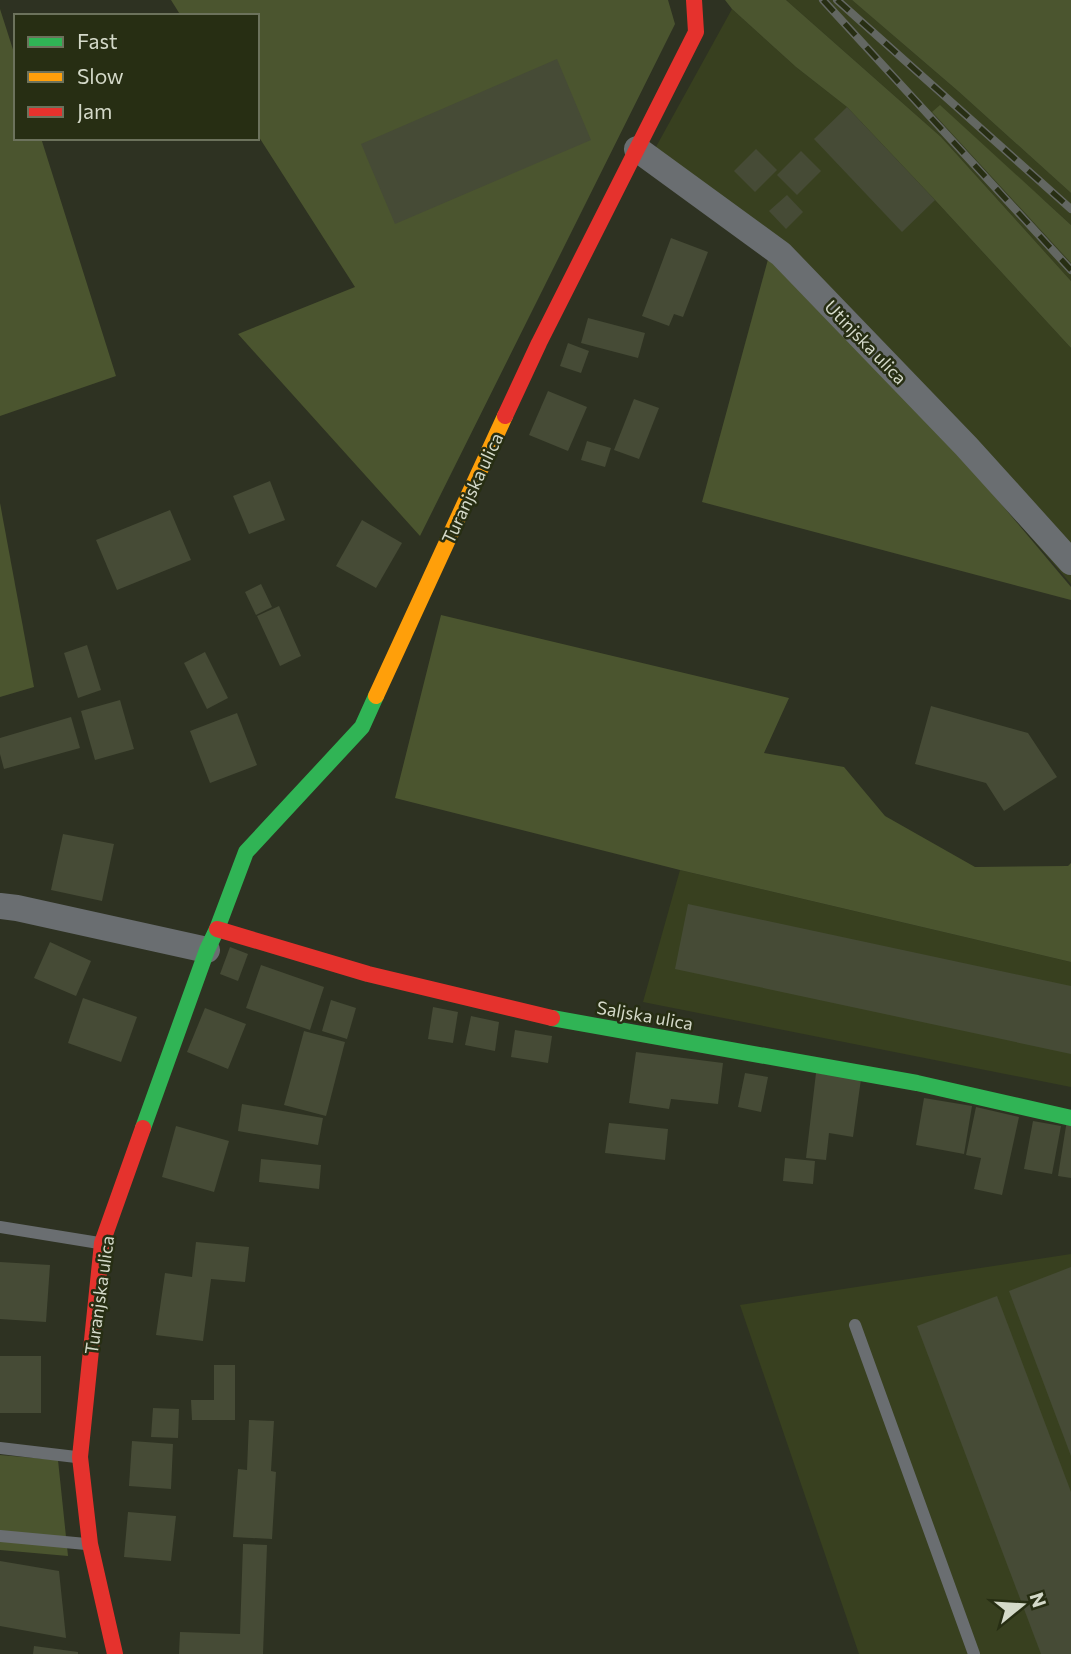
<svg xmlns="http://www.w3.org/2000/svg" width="1071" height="1654" font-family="Commissioner,sans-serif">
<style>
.built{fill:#38401f}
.green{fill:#4b552f}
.building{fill:#464b36}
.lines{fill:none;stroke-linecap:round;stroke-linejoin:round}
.lane{stroke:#6a6e71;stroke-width:12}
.street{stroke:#6a6e71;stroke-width:26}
.fast{stroke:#30b455;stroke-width:16}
.slow{stroke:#ff9f0a;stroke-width:16}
.jam{stroke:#e5322d;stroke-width:16}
.rail-casing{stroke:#636762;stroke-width:8}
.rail{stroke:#272e13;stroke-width:5;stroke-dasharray:16;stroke-linecap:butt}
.labels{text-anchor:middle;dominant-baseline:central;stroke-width:5;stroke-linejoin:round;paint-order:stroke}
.street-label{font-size:18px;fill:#d4d9c9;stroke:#272e13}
</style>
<rect width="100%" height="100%" fill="#2e3222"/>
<!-- built -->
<g class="built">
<path d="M786,0H852L958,91L1071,193V225L1045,201L932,112L1071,263V281L941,137Z"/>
<path d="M732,9L796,67L847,107L935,200L1071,348V584L944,436L770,252L646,165Z"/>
<path d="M680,870L1071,962V1087L643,1002Z"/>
<path d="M1071,1254V1654H859L740,1305Z"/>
</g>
<!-- green -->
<g class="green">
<path d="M171,0H668L675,24L420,536L238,334L355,287L257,134V16H181Z"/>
<path d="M725,0H786L941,137L1071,281V348L935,200L847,107L796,67L732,9Z"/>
<path d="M852,0H1071V193L958,91Z"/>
<path d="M0,9L16,59V138H41L116,376L0,416Z"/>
<path d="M940,105L1071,225V263L932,112Z"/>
<path d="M770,252L944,436L1071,587V600L702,502Z"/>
<path d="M0,503L34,687L0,697Z"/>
<path d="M441,615L789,698L764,753L844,767L885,816L975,867L1068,866L1071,863V962L680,870L395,798Z"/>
<path d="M0,1455L58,1460L68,1556L0,1550Z"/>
</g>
<!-- building -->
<g class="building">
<path d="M557,59L591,140L395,224L361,144Z"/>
<path d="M847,107L935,200L902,232L814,139Z"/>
<path d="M756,149L777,170L755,192L734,171Z"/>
<path d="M801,151L821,171L797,195L777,175Z"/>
<path d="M787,195L803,212L786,229L769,211Z"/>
<path d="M671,238L708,252L683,317L674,314L669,326L642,316Z"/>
<path d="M588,318L645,333L638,358L581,343Z"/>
<path d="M568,343L589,351L581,373L560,366Z"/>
<path d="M548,391L587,407L568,451L529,435Z"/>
<path d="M634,399L659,408L639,459L614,450Z"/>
<path d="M587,441L611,448L605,467L581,460Z"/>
<path d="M270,481L285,520L249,534L233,496Z"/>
<path d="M170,510L191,560L117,590L96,540Z"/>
<path d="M362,520L402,543L376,588L336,566Z"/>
<path d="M261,584L272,607L256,615L245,592Z"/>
<path d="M279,606L301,656L280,666L257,616Z"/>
<path d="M87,645L101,690L78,698L64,653Z"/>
<path d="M205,652L228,698L207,709L184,663Z"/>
<path d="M120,700L134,749L95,760L81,711Z"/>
<path d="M931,706L1028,733L1057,777L1004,811L986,783L915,764Z"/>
<path d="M237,713L257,765L210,783L190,731Z"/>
<path d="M71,717L80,748L4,769L0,754V738Z"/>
<path d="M63,834L114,844L102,901L51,890Z"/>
<path d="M688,904L1071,986V1054L675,969Z"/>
<path d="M50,942L91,961L76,996L34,978Z"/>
<path d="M230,947L248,954L238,981L220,974Z"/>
<path d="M261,965L324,987L310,1030L246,1008Z"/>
<path d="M83,998L137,1017L121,1062L68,1043Z"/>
<path d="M331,1000L356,1008L347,1039L322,1031Z"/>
<path d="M433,1007L458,1012L453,1043L428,1039Z"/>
<path d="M205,1008L246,1024L228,1069L187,1052Z"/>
<path d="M471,1016L499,1022L495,1051L465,1045Z"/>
<path d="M515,1030L552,1036L548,1063L511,1057Z"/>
<path d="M304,1031L345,1042L326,1116L284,1105Z"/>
<path d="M636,1052L723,1063L718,1104L671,1099L669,1109L629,1103Z"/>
<path d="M745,1073L768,1077L761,1112L738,1107Z"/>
<path d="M816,1073L861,1079L853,1137L829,1133L826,1160L806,1158Z"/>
<path d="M924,1098L972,1106L964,1154L916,1145Z"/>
<path d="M242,1104L323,1118L318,1145L238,1131Z"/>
<path d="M976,1107L1019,1117L1002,1195L974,1189L981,1158L966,1155Z"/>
<path d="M1067,1120H1071V1178L1058,1176Z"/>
<path d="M1033,1121L1061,1126L1052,1174L1024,1169Z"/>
<path d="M609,1123L668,1129L665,1160L605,1153Z"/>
<path d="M176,1126L229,1141L214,1192L162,1177Z"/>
<path d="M785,1158L815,1161L813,1184L783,1181Z"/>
<path d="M261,1159L321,1165L319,1189L259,1182Z"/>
<path d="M196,1242L249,1247L245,1282L211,1279L203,1341L156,1335L165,1273L192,1277Z"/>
<path d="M0,1262L50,1265L46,1322L0,1319Z"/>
<path d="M1071,1267V1456L1009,1291Z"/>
<path d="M997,1296L1071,1492V1654H1041L917,1326Z"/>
<rect x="0" y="1356" width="41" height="57"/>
<path d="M214,1365H235V1420H192L191,1400H214Z"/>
<path d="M153,1408L179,1409L178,1438L151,1437Z"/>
<path d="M249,1420L274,1421L271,1471L276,1472L272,1539L233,1537L238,1469L247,1470Z"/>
<path d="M132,1441L173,1444L171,1489L129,1486Z"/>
<path d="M128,1512L176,1516L171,1561L124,1557Z"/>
<path d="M243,1544L267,1545L263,1654H179L180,1632L240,1634Z"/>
<path d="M0,1561L59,1571L66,1638L0,1626Z"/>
<path d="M34,1646L78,1652V1654H33Z"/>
</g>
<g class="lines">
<!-- lane -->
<g class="lane">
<path d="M0,1227L99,1243"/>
<path d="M855,1325L974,1654"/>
<path d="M0,1448L76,1457"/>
<path d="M0,1536L86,1544"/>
</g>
<!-- street -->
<g class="street">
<path d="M637,149L781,254L966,446L1071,562"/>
<path d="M0,906L17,908L207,950"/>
</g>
<!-- fast -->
<g class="fast">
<path d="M552,1018L917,1083L1071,1118"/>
<path d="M143,1128L207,950L217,929L246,852L362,727L376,696"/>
</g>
<!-- slow -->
<path class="slow" d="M376,696L505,416"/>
<!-- jam -->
<g class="jam">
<path d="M505,416L539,343L696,32L694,0"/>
<path d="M217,929L368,974L552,1018"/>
<path d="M115,1654L90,1544L80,1457L102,1243L143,1128"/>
</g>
<defs>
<g id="rail">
<path d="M823,0L1071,270"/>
<path d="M837,0L1071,209"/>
</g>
</defs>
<!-- rail casing -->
<use href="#rail" class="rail-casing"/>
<!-- rail -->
<use href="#rail" class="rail"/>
</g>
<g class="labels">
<!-- street labels -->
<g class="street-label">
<text transform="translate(866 342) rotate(46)">Utinjska ulica</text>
<text transform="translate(472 488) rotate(-65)">Turanjska ulica</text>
<text transform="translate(645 1015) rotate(10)">Saljska ulica</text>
<text transform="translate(99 1295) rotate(-82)">Turanjska ulica</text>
</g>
</g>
<!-- legend -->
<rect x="14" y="14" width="245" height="126" fill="#272e13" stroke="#6c725c" stroke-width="2"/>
<rect x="28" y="37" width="35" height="10" fill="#30b455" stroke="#6c725c" stroke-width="2"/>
<text x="77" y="49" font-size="21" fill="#d4d9c9">Fast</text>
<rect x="28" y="72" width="35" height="10" fill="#ff9f0a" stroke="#6c725c" stroke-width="2"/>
<text x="77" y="84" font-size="21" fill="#d4d9c9">Slow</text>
<rect x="28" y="107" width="35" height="10" fill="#e5322d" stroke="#6c725c" stroke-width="2"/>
<text x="77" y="119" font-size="21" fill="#d4d9c9">Jam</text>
<!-- north arrow -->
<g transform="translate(1022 1605) rotate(72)" stroke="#272e13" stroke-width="5" paint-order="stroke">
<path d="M0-5L12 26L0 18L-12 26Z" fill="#d4d9c9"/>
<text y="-10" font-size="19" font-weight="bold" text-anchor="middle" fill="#d4d9c9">N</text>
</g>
</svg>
